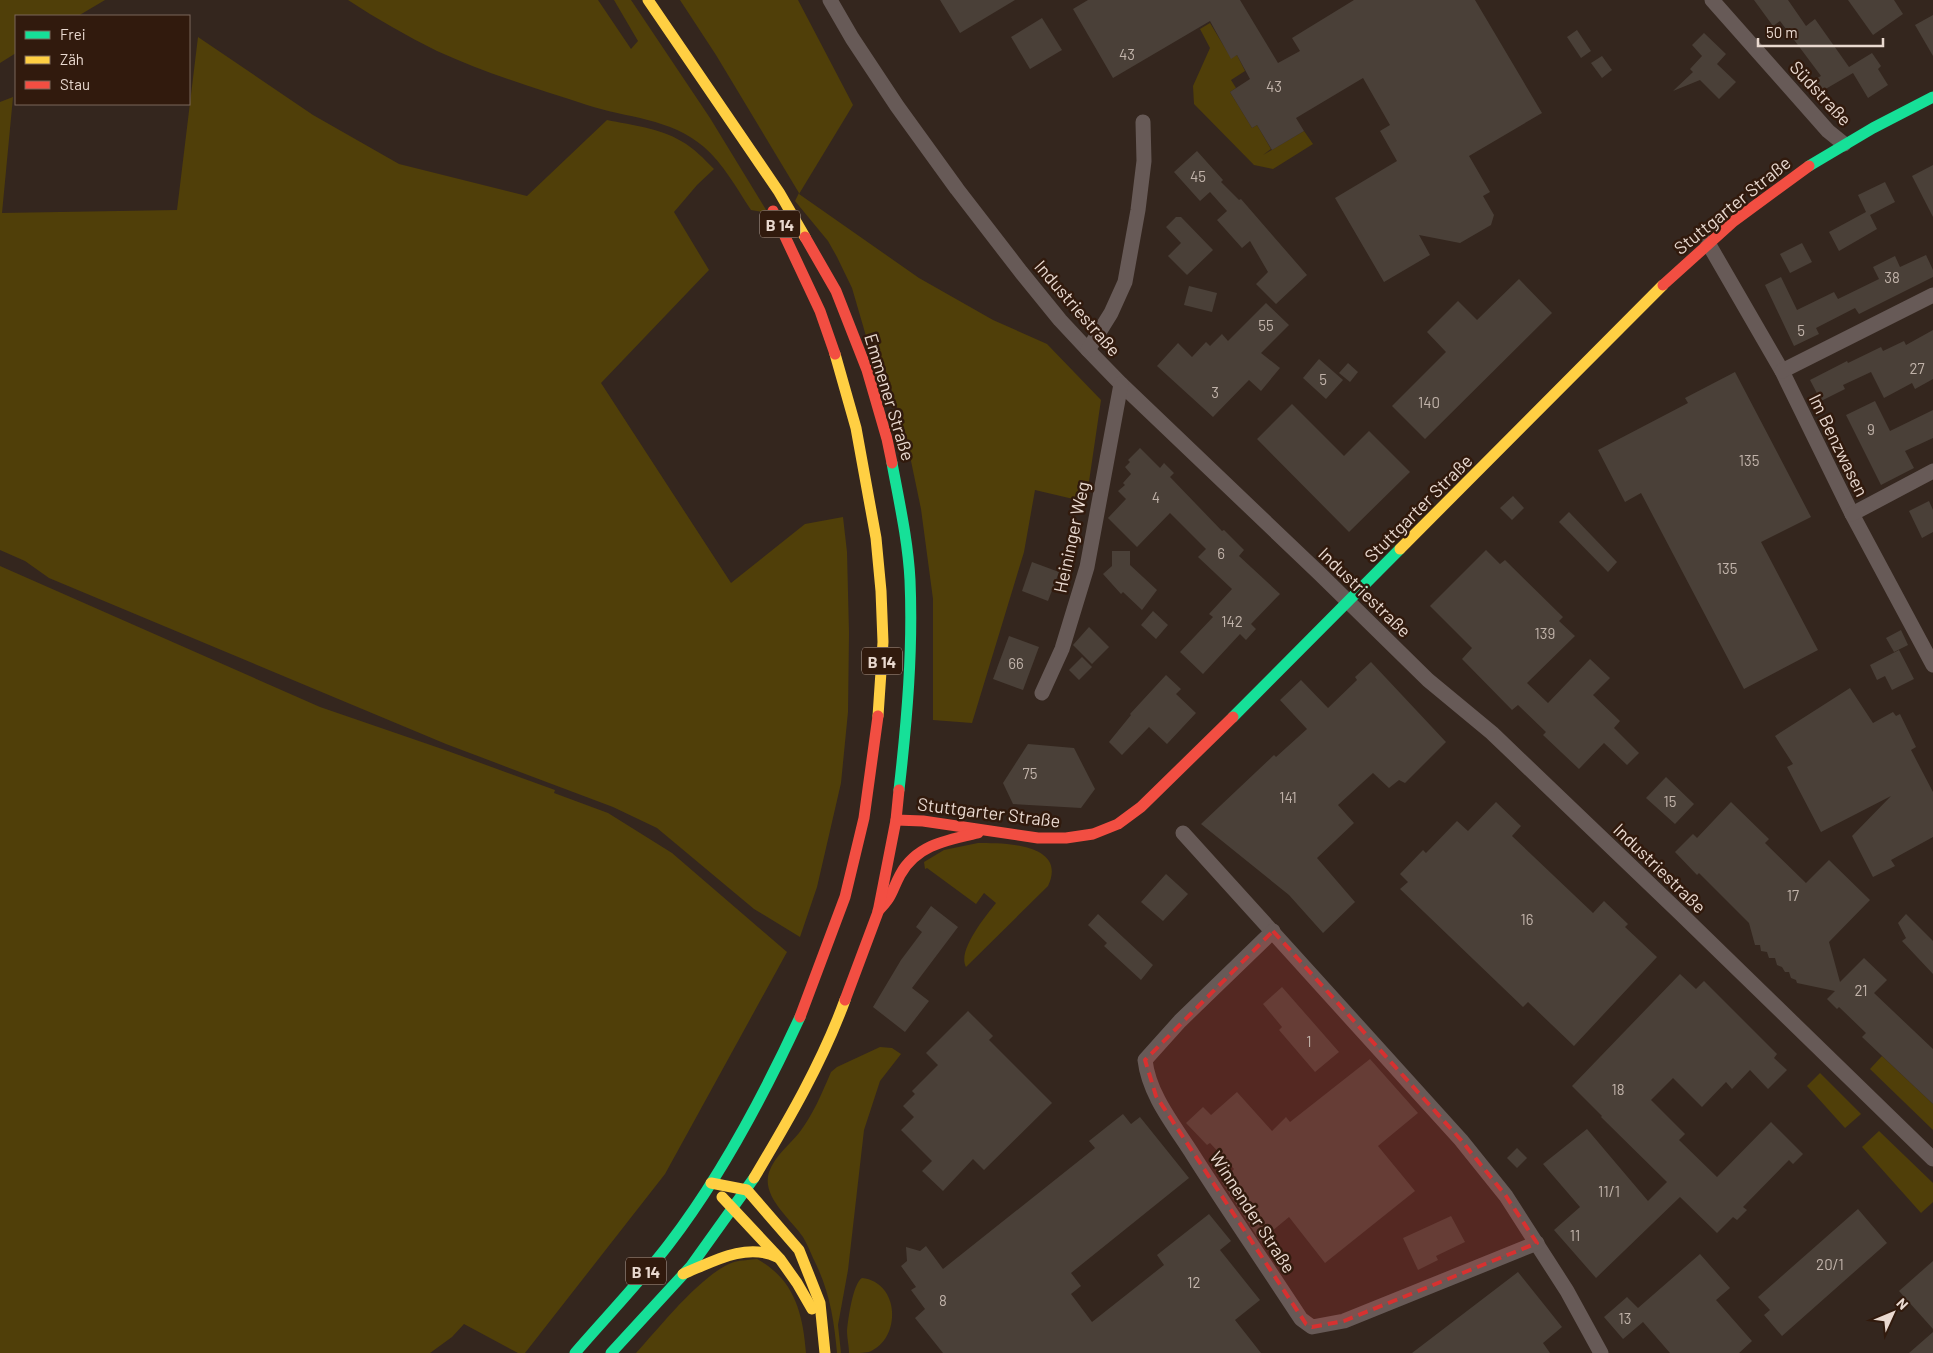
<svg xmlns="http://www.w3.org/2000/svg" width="1933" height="1353" font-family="Barlow,sans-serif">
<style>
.green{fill:#503f09}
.building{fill:#4a4038}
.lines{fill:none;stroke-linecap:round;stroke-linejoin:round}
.street{stroke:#675a57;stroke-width:15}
.fast{stroke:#16e098;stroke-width:11}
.slow{stroke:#ffcf43;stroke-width:11}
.jam{stroke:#f24e42;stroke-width:11}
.marked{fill:#d73130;fill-opacity:0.2;stroke:#d73130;stroke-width:4;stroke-dasharray:10 6;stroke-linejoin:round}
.labels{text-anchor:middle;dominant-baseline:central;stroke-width:5;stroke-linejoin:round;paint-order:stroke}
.number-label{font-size:15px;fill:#c1b3aa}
.shield{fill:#311a0d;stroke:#b2a096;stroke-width:1}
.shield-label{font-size:16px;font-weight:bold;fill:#e9d9d0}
.street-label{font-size:18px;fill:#e9d9d0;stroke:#311a0d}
</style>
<rect width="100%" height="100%" fill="#34261e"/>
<!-- green -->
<g class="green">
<path d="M0,0H105L78,16H16V53L0,63Z"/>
<path d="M348,0H598L631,49L638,41L614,0H631L710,118L768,213L751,210C737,189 723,163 704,147C671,118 626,118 587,105C537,89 485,73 437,51C407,36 377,19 348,0Z"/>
<path d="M680,0H798L853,105L799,194L919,278L993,320L1047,344L1101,400L1086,502L1035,490L1024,552L972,723L933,720V599L921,509L906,437L885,369L866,336L852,288L837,257L828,241L795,201L799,193L716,55Z"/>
<path d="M1210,23L1231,58L1237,55L1245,71L1231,80L1236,88L1230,92L1252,128L1257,125L1271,149L1263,155L1304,131L1313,144L1273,169L1254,165L1194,104L1193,86L1210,48L1200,29Z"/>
<path d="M198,37L313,115L399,164L527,196L607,120C631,125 660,128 681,141C694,148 704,159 714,169L697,185L674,212L709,270L601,383L731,583L805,524L843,517L847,552L849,633L848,712L841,783L817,887L800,937L754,909L657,828L613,807L446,744L49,578L25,561L0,550V102L13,97L2,213L177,210Z"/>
<path d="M0,566L320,707L445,750L555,790L554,793L608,813L672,853L787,952L665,1174L525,1353H518L464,1324L452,1337L430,1353H0Z"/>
<path d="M978,843C1004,843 1068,843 1048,886L966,967C957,950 986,916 996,903L984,893L976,904L927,868L925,869L924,862L944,850Z"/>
<path d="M880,1047L892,1048L901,1054L880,1081L864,1130L848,1270L838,1325L841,1353H837C834,1318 829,1289 813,1258C810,1251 807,1244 803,1237C791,1219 761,1197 769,1172C775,1156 789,1145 799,1133C813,1115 822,1093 831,1072L837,1067Z"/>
<path d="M1882,1056L1933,1104V1130L1870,1069Z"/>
<path d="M1820,1073L1861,1114L1845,1128L1807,1086Z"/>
<path d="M1879,1131L1933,1183V1202L1921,1213L1862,1147Z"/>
<path d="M757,1259C794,1279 803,1313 806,1353H636C660,1327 702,1273 734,1262C741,1260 750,1260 757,1259Z"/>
<path d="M862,1278C900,1282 902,1339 869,1352C864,1353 856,1353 849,1353C849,1345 847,1339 847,1330C848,1319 853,1283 862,1278Z"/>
</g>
<!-- building -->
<g class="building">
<path d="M940,0H1015L960,33Z"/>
<path d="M1088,0H1240L1278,63L1300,51L1292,38L1354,0H1475L1542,113L1469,156L1490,192L1483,196L1494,215L1491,225L1460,243L1419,235L1430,255L1384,282L1335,198L1397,161L1380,131L1390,125L1363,78L1296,118L1304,131L1272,150L1257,125L1252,128L1230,92L1250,79L1237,55L1231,59L1210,21L1113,78L1073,9Z"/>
<path d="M1754,0H1788L1806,26L1815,19L1849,67L1872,53L1881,66L1878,69L1888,85L1868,98L1853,73L1817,94L1810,82L1821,76L1780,21L1773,26Z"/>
<path d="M1848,0H1894L1903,14L1873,35Z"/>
<path d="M1933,15V56L1915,25Z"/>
<path d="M1042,18L1062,50L1030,69L1011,37Z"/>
<path d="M1577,30L1591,51L1581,58L1567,37Z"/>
<path d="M1704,33L1726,54L1717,64L1736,82L1719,99L1700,80L1673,91L1693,72L1690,69L1702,56L1692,45Z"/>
<path d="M1602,56L1612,70L1602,78L1591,63Z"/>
<path d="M1197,151L1223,180L1221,182L1239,200L1241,199L1307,275L1276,304L1256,284L1268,272L1250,241L1242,248L1217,220L1227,211L1210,192L1200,201L1174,172Z"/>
<path d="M1933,165V217L1912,176Z"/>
<path d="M1885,182L1895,202L1870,215L1877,229L1839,251L1829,232L1866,212L1858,195Z"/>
<path d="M1176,217H1181L1213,250L1187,275L1168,256L1181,243L1166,227Z"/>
<path d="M1802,243L1812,262L1790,273L1780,254Z"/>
<path d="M1926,255L1933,270V277L1859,314L1855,308L1816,328L1819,334L1794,346L1765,285L1781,277L1797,310L1834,292L1838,299L1879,279L1873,267L1895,256L1900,267Z"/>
<path d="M1519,279L1552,313L1425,439L1392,406L1446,352L1427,332L1458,301L1477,320Z"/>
<path d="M1189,286L1217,293L1212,312L1184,305Z"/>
<path d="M1266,303L1289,325L1261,353L1280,368L1261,391L1249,380L1213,417L1157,366L1178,343L1192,357L1206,342L1210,346L1222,334L1228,341Z"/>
<path d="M1933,330V379L1915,389L1912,383L1884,398L1871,372L1843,385L1845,389L1821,401L1810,380L1847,361L1848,363L1881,347L1883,351L1904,341L1906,345Z"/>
<path d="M1319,359L1343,380L1326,399L1303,378Z"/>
<path d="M1348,363L1358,372L1350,382L1339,373Z"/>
<path d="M1735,372L1811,517L1761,542L1818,650L1744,689L1641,493L1625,502L1598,450L1688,403L1685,398Z"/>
<path d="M1875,401L1890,431L1933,410V438L1905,451L1914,468L1881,485L1846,415Z"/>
<path d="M1292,404L1344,456L1369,431L1410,472L1349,532L1257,439Z"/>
<path d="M1140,448L1160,468L1164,463L1174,473L1170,477L1222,531L1224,530L1244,550L1239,556L1280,594L1251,624L1256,629L1246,640L1240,634L1203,674L1180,652L1213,617L1209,614L1232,589L1198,557L1206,549L1170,513L1137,547L1108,518L1126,499L1118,491L1125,485L1123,483L1131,474L1125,467L1130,462L1128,460Z"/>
<path d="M1513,496L1524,508L1512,520L1500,508Z"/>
<path d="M1929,501L1933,510V532L1922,538L1909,511Z"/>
<path d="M1569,512L1617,562L1608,572L1559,522Z"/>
<path d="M1486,550L1500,564L1505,560L1563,617L1559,621L1575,636L1527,683L1548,703L1590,659L1610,678L1593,695L1620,721L1614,728L1639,753L1627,765L1604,743L1579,769L1543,735L1546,732L1518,705L1512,710L1462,659L1472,648L1430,606Z"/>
<path d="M1112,551H1130V565L1157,590L1142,610L1123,592L1121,594L1103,574L1112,566Z"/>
<path d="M1032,562L1059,572L1048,601L1022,591Z"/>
<path d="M1153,611L1168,625L1156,639L1141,625Z"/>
<path d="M1089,627L1109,647L1092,664L1073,645Z"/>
<path d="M1901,630L1908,645L1894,652L1886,638Z"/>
<path d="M1009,636L1039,647L1023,690L993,679Z"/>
<path d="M1899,650L1914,679L1892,690L1885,676L1877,680L1870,665Z"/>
<path d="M1082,657L1092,667L1079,680L1069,670Z"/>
<path d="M1371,662L1446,742L1405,783L1399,780L1389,788L1373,773L1338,805L1354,823L1317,858L1355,902L1323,933L1289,895L1201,824L1274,755L1276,757L1307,729L1280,700L1301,680L1328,708L1357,680L1355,677Z"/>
<path d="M1166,675L1181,689L1176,694L1196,713L1167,744L1149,727L1122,755L1109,742L1131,715L1130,714Z"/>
<path d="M1850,688L1873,723L1893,712L1896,716L1900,714L1916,747L1911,750L1933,792V837L1891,860L1895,866L1873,877L1852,836L1891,796L1821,832L1787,767L1793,764L1775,736Z"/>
<path d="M1028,744L1074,748L1095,789L1081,808L1013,804L1003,783Z"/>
<path d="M1666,777L1694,804L1675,824L1646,798Z"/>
<path d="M1496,802L1521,826L1512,836L1593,913L1604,901L1628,924L1625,927L1657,957L1574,1046L1528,1002L1523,1007L1400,889L1408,882L1400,874L1423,850L1426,853L1457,821L1468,831Z"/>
<path d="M1731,802L1769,839L1765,843L1806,883L1829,860L1870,900L1829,942L1840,982L1864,958L1887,980L1874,993L1933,1049V1104L1862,1037L1866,1033L1839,1007L1837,1009L1827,999L1835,991L1797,983L1796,980L1791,978L1789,972H1785L1782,967L1777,965L1775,958H1769L1767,952L1761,951L1760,945H1755L1749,923L1699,873L1697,875L1675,852L1693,834L1697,838Z"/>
<path d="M1166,874L1188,894L1163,921L1141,902Z"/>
<path d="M931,906L958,927L912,988L929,1001L905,1032L873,1007L901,960L922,932L916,927Z"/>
<path d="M1098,914L1153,965L1141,980L1104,946L1107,943L1088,925Z"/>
<path d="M1906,914L1933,941V974L1902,941L1906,938L1898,923Z"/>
<path d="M1680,974L1696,989L1704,981L1777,1054L1774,1058L1787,1070L1768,1089L1750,1070L1732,1089L1726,1082L1702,1107L1673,1078L1651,1100L1685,1134L1679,1140L1717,1177L1771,1122L1803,1154L1793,1164L1789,1160L1743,1207L1747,1210L1737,1220L1733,1217L1717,1233L1680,1197L1596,1278L1554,1230L1580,1207L1543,1164L1587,1129L1648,1201L1667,1182L1601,1117L1602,1116L1572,1086Z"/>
<path d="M1282,987L1339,1052L1315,1072L1279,1030L1282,1027L1263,1004Z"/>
<path d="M968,1011L993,1036L989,1040L1052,1103L984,1170L973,1159L943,1191L922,1171L932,1161L901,1130L914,1117L903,1106L915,1094L912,1091L938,1065L926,1053Z"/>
<path d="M1370,1059L1418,1113L1378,1146L1415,1191L1325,1263L1289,1217L1260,1241L1222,1182L1234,1169L1210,1143L1207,1145L1186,1123L1203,1107L1211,1115L1237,1092L1272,1131L1286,1117L1290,1122Z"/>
<path d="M1123,1114L1131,1124L1140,1117L1189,1178L1071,1273L1081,1286L1071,1294L1092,1322L1164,1265L1157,1255L1209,1214L1231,1241L1220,1250L1260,1300L1235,1320L1261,1353H943L915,1318L925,1309L911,1290L916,1287L901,1266L907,1261L906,1247L920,1251L926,1246L943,1269L1095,1148L1089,1141Z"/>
<path d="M1517,1148L1527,1158L1517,1168L1507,1158Z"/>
<path d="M1858,1209L1887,1243L1782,1336L1764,1315L1770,1310L1758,1297Z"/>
<path d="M1451,1216L1465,1242L1436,1256L1438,1260L1418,1270L1403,1238Z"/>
<path d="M1700,1254L1730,1288L1716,1300L1752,1341L1739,1353H1670L1643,1322L1623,1339L1604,1317L1627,1297L1638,1308Z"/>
<path d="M1933,1261V1329L1899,1291Z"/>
<path d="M1518,1272L1562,1327L1543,1343L1550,1353H1412Z"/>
<path d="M1933,1332V1353H1909Z"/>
</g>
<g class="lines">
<!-- street -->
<g class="street">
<path d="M830,0L852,38L897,106L957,189L1021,272L1060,320L1088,350L1121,384L1320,574L1428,680L1492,733L1680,913L1933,1159"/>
<path d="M1712,0L1828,131L1844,144"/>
<path d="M1708,243L1782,371L1852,514L1933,665"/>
<path d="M1088,350L1111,313L1125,282L1138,210L1144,161L1143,122"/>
<path d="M1782,371L1933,295"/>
<path d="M1852,514L1933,471"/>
<path d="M1042,693L1062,649L1087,567L1121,384"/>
<path d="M1183,833L1461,1140L1506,1196L1567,1291L1601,1353"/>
<path d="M1273,931L1180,1021L1145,1060C1149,1095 1174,1125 1193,1155C1228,1210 1265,1264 1301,1319L1312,1327L1344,1321L1537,1243"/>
</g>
<!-- fast -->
<g class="fast">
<path d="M1809,166L1873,128L1933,97"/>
<path d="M892,463C899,501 908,541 910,580C913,650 907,720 899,790"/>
<path d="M1233,717L1400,549"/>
<path d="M575,1353C606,1317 640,1282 669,1244C722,1175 764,1095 800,1017"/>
<path d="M611,1353L691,1266L754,1178"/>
</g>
<!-- slow -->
<g class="slow">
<path d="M648,0L779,192L805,237"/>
<path d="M835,354L856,428L876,538L881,591L883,642L878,716"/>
<path d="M1400,549L1663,285"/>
<path d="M754,1178C788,1121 822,1063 845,1000"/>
<path d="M711,1183L747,1190L799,1250L820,1303L825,1353"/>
<path d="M722,1197L780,1259L797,1283L812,1309"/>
<path d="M683,1274C712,1262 746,1242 777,1257"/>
</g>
<!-- jam -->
<g class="jam">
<path d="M773,211L820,311L835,354"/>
<path d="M805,237L836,291L867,370L887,439L892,463"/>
<path d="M1663,285L1734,221L1809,166"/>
<path d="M896,820L923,821L1038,838H1066L1093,834L1118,824L1141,807L1233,717"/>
<path d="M878,911C893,896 891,892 900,875C916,845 947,840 978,833"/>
<path d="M845,1000L878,912L896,820L899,790"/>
<path d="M800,1017L845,897L864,818L878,716"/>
</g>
</g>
<!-- marked area -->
<path class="marked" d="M1273,931L1461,1140L1506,1196L1537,1243L1344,1321L1312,1327L1306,1324L1156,1096L1145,1060Z"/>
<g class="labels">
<!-- number labels -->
<g class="number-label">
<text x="1127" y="54">43</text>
<text x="1274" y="86">43</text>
<text x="1198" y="176">45</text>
<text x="1892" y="277">38</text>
<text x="1266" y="325">55</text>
<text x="1801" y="330">5</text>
<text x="1917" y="368">27</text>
<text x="1323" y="379">5</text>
<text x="1215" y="392">3</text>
<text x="1429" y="402">140</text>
<text x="1871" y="429">9</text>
<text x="1749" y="460">135</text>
<text x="1156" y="497">4</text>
<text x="1221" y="553">6</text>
<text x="1727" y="568">135</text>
<text x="1232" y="621">142</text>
<text x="1545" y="633">139</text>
<text x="1016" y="663">66</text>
<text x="1030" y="773">75</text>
<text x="1288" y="797">141</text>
<text x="1670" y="801">15</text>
<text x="1793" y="895">17</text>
<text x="1527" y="919">16</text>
<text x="1861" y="990">21</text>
<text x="1309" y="1041">1</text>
<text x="1618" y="1089">18</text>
<text x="1609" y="1191">11/1</text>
<text x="1575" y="1235">11</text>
<text x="1830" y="1264">20/1</text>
<text x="1194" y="1282">12</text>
<text x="943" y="1300">8</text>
<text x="1625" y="1318">13</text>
</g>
<!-- shield labels -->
<g class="shield">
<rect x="760" y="210.5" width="40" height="27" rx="4"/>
<rect x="862" y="647.5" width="40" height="27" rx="4"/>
<rect x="626" y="1257.5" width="40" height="27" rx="4"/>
</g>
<g class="shield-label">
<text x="780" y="224">B 14</text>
<text x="882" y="661">B 14</text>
<text x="646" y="1271">B 14</text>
</g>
<!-- street labels -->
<g class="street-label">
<text transform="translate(1821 93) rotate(47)">Südstraße</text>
<text transform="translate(1732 205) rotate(-39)">Stuttgarter Straße</text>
<text transform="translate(1078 308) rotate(49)">Industriestraße</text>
<text transform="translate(890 397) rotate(73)">Emmener Straße</text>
<text transform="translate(1839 445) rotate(64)">Im Benzwasen</text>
<text transform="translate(1418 508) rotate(-45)">Stuttgarter Straße</text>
<text transform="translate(1071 537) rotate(-78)">Heininger Weg</text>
<text transform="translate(1365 592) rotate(44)">Industriestraße</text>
<text transform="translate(989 812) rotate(7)">Stuttgarter Straße</text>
<text transform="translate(1660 868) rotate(44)">Industriestraße</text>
<text transform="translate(1253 1212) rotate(57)">Winnender Straße</text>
</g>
</g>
<!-- legend -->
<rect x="15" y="15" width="175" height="90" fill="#311a0d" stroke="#7b665b"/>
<rect x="25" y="31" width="25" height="8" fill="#16e098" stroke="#7b665b"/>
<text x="60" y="40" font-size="15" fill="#e9d9d0">Frei</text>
<rect x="25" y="56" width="25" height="8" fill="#ffcf43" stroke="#7b665b"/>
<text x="60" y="65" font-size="15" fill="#e9d9d0">Zäh</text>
<rect x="25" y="81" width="25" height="8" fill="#f24e42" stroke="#7b665b"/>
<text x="60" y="90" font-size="15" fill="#e9d9d0">Stau</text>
<!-- north arrow -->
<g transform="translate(1893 1313) rotate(46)" stroke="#311a0d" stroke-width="4" paint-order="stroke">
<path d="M0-4L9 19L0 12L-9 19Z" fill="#e9d9d0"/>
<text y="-8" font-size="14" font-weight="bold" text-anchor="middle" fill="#e9d9d0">N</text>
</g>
<!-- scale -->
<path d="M1758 38v8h125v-8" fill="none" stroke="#e9d9d0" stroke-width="2.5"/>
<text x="1766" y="38" font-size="15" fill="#e9d9d0" stroke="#311a0d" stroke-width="4" paint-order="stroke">50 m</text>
</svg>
